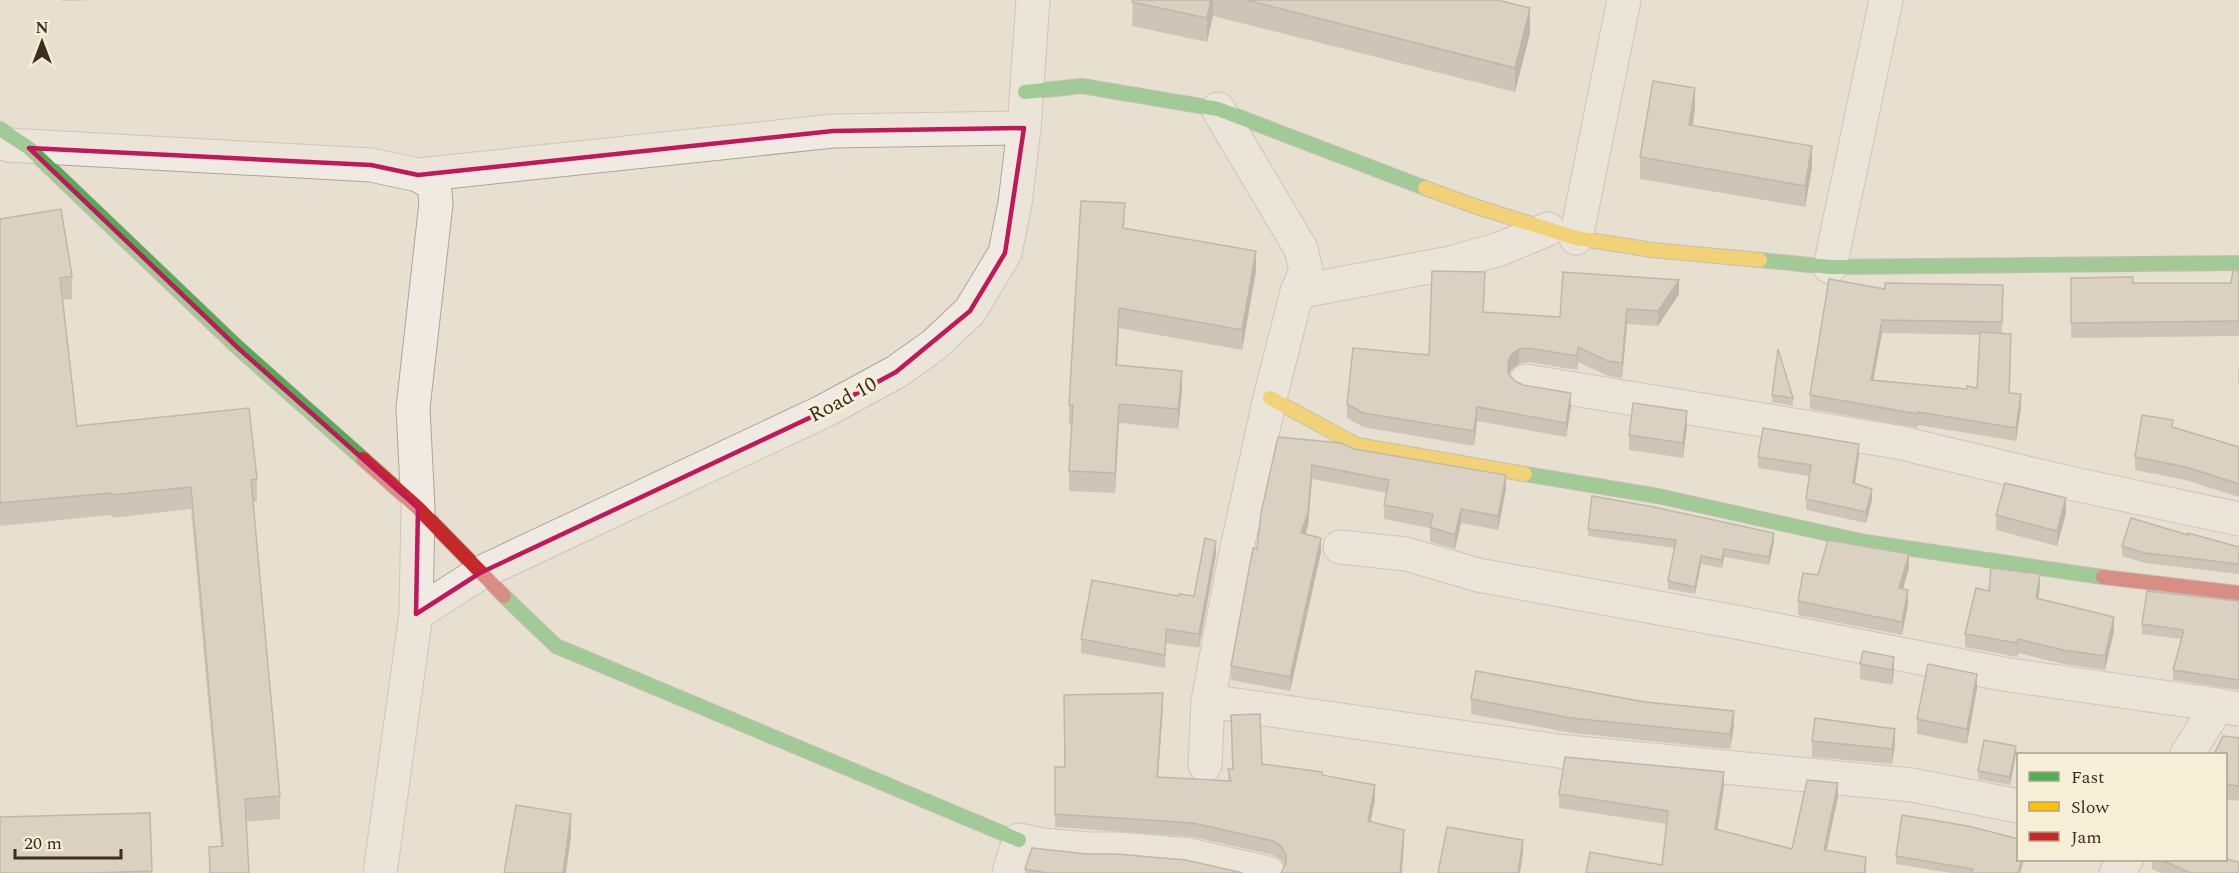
<svg xmlns="http://www.w3.org/2000/svg" width="2239" height="873" font-family="Spectral,serif">
<style>
.lines{fill:none;stroke-linecap:round;stroke-linejoin:round}
.street-casing{stroke:#ada599;stroke-width:35}
.fast-casing{stroke:#9c958a;stroke-width:16}
.slow-casing{stroke:#9c958a;stroke-width:16}
.jam-casing{stroke:#9c958a;stroke-width:16}
.street{stroke:#efebe3;stroke-width:33}
.fast{stroke:#4caf50;stroke-width:14}
.slow{stroke:#ffc107;stroke-width:14}
.jam{stroke:#c62828;stroke-width:14}
.wall{fill:#afa499;fill-rule:evenodd}
.shaded-wall{fill:#8e867d}
.building{fill:#cbbfb2;stroke:#8e867d;stroke-width:1.5}
.marked{fill:none;stroke:#c2185b;stroke-width:4.5;stroke-linejoin:round}
.labels{text-anchor:middle;dominant-baseline:central;stroke-width:6;stroke-linejoin:round;paint-order:stroke}
.street-label{font-size:21px;fill:#3d2e20;stroke:#f7eed8}
</style>
<rect width="100%" height="100%" fill="#e7e0d1"/>
<g class="lines">
<defs>
<g id="street">
<path d="M8,145L371,165L418,175L434,184L436,203L413,408L418,508L416,614L380,873"/>
<path d="M418,175L833,131L1024,128"/>
<path d="M1576,238L1624,0"/>
<path d="M1830,267L1886,0"/>
<path d="M1297,292L1450,263L1500,249L1548,229"/>
<path d="M1526,381L1897,442L2065,482L2239,519"/>
<path d="M1340,547L1406,554L1478,575L1741,623L2003,674L2218,705"/>
<path d="M416,614L480,573L824,411L896,372L934,345L970,311L1005,253L1015,203L1024,128L1033,0"/>
<path d="M1208,701L1558,751L1912,785L2018,806"/>
<path d="M2187,754L2218,705L2238,709"/>
<path d="M1205,765L1208,701L1235,557L1270,398L1297,292L1306,270L1301,249L1218,109"/>
<path d="M1009,873L1019,840L1043,845L1089,849H1118L1189,855L1268,873"/>
<path d="M2116,873L2126,860"/>
</g>
<g id="fast">
<path d="M1025,92L1082,86L1218,109L1425,188"/>
<path d="M0,129L29,148L237,347L363,459"/>
<path d="M1760,260L1830,267L2239,263"/>
<path d="M1525,474L1658,496L1865,542L2103,577"/>
<path d="M504,596L556,646L1019,840"/>
</g>
<g id="slow">
<path d="M1425,188L1474,206L1576,238L1652,250L1760,260"/>
<path d="M1270,398L1357,445L1525,474"/>
</g>
<g id="jam">
<path d="M363,459L418,508L504,596"/>
<path d="M2103,577L2239,593"/>
</g>
</defs>
<!-- street casing -->
<use href="#street" class="street-casing"/>
<!-- fast casing -->
<use href="#fast" class="fast-casing"/>
<!-- slow casing -->
<use href="#slow" class="slow-casing"/>
<!-- jam casing -->
<use href="#jam" class="jam-casing"/>
<!-- street -->
<use href="#street" class="street"/>
<!-- fast -->
<use href="#fast" class="fast"/>
<!-- slow -->
<use href="#slow" class="slow"/>
<!-- jam -->
<use href="#jam" class="jam"/>
</g>
<!-- wall -->
<g class="wall">
<path d="M62,0H97L62,1Z"/>
<path d="M1133,0H1497L1530,33L1515,92L1213,16L1207,42L1132,26Z"/>
<path d="M1695,109L1693,126L1812,167L1805,207L1640,179V157Z"/>
<path d="M0,219L72,276V299L63,300L77,426L257,479V502H253L280,796V819L246,822L249,873H209V847L221,846L191,509L112,518L111,515L0,526Z"/>
<path d="M1124,228L1256,271L1242,350L1119,328L1117,365L1182,391L1178,429L1119,423L1115,493L1069,491V471L1072,425H1069V405Z"/>
<path d="M2239,271V336L2071,338V278L2133,283H2231Z"/>
<path d="M2003,285L2002,333L2011,347L2010,393L2021,408L2016,441L1918,425V428L1810,409V395L1885,289ZM1882,333L1980,335L1977,388L1967,389L1873,380Z"/>
<path d="M1485,287L1484,312L1560,317L1679,294L1658,326L1627,324L1622,378L1608,376L1578,362L1577,370L1528,362L1519,364L1511,370L1509,374L1515,381L1571,407L1566,437L1477,421L1474,446L1363,427L1347,418V404L1429,355Z"/>
<path d="M2239,365V386L2238,385V371Z"/>
<path d="M1772,395L1793,398V406L1772,402Z"/>
<path d="M1687,426L1683,458L1629,450V435Z"/>
<path d="M2173,428L2239,447V497L2186,480L2135,470V457Z"/>
<path d="M1278,437L1354,449L1506,489L1498,530L1461,523L1455,549L1430,542V528L1384,519V505L1387,493L1312,479L1308,526L1305,534L1321,552L1290,691L1231,680V666L1257,549Z"/>
<path d="M1859,455L1855,484L1872,500L1866,523L1806,510V499L1809,476L1758,468V457Z"/>
<path d="M2066,513L2057,546L1996,530V515Z"/>
<path d="M1588,529L1774,541L1769,565L1724,557L1722,568L1701,564L1695,594L1668,589V581L1674,548L1588,536Z"/>
<path d="M2188,535L2239,547V574L2145,563L2122,556V546Z"/>
<path d="M1216,555L1199,648L1166,643L1165,668L1081,653V639L1178,596H1194Z"/>
<path d="M1909,568L1903,589L1908,604L1902,635L1798,615V601L1818,575Z"/>
<path d="M2040,588L2038,599L2114,631L2105,670L2063,664L2018,653L2017,657L1965,647V634L1989,591Z"/>
<path d="M2239,601V690L2173,680V670L2181,639L2142,634V624Z"/>
<path d="M1894,657V672L1892,685L1860,679V664Z"/>
<path d="M1977,688L1967,744L1917,734V719Z"/>
<path d="M1471,699L1734,726L1730,749L1571,733L1471,714Z"/>
<path d="M1163,706L1158,778L1228,781V769H1232L1231,715L1262,764L1322,776L1375,799L1371,821L1404,843L1285,866L1281,860L1273,855L1193,837L1055,827V767H1065Z"/>
<path d="M2239,738V801L2226,799V754Z"/>
<path d="M1812,741L1895,744L1892,764L1812,757Z"/>
<path d="M2016,754L2010,785L1978,779V771Z"/>
<path d="M1724,786L1718,830L1792,849L1838,797L1826,850L1866,870L1662,865L1667,824L1559,808V794Z"/>
<path d="M150,813L152,873H0Z"/>
<path d="M1896,856L2019,860H2024L2020,873H1951L1896,864Z"/>
<path d="M2152,860H2226L2239,873H2161L2152,869Z"/>
<path d="M1025,869L1243,873H1025Z"/>
</g>
<!-- shaded-wall -->
<g class="shaded-wall">
<path d="M1211,0H1213V16L1207,42V18Z"/>
<path d="M1530,8V33L1515,92V68Z"/>
<path d="M1695,88V109L1689,147V125Z"/>
<path d="M1812,146V167L1805,207V186Z"/>
<path d="M1256,251V271L1242,350V330Z"/>
<path d="M1679,280V294L1658,326V311Z"/>
<path d="M1119,308V328L1116,385V365Z"/>
<path d="M1627,309V324L1622,378V363Z"/>
<path d="M1882,320V333L1871,393V380Z"/>
<path d="M1578,347V362L1577,370V356Z"/>
<path d="M1519,349V364L1511,370L1508,377V363L1511,355Z"/>
<path d="M1182,371V391L1178,429V409Z"/>
<path d="M1571,393V407L1566,437V423Z"/>
<path d="M2021,394V408L2016,441V428Z"/>
<path d="M1119,404V423L1115,493V473Z"/>
<path d="M1477,407V421L1474,446V431Z"/>
<path d="M1687,411V426L1683,458V443Z"/>
<path d="M1859,444V455L1853,494V483Z"/>
<path d="M1312,465V479L1308,526L1301,548V533Z"/>
<path d="M1506,475V489L1498,530V516Z"/>
<path d="M1872,489V500L1866,523V512Z"/>
<path d="M2066,498V513L2057,546V531Z"/>
<path d="M1461,509V523L1455,549V535Z"/>
<path d="M1774,533V541L1769,565V557Z"/>
<path d="M1321,538V552L1290,691V677Z"/>
<path d="M1216,541V555L1199,648V634Z"/>
<path d="M1724,549V557L1722,568V560Z"/>
<path d="M1909,554V568L1899,602V588Z"/>
<path d="M1701,556V564L1695,594V587Z"/>
<path d="M2040,574V588L2036,612V598Z"/>
<path d="M1908,590V604L1902,635V622Z"/>
<path d="M2114,617V631L2105,670V656Z"/>
<path d="M2018,639V653L2017,657V643Z"/>
<path d="M1894,657V672L1892,685V670Z"/>
<path d="M1977,674V688L1967,744V729Z"/>
<path d="M1163,693V706L1157,791V777Z"/>
<path d="M1734,711V726L1730,749V734Z"/>
<path d="M1895,729V744L1892,764V749Z"/>
<path d="M2016,746V754L2010,785V777Z"/>
<path d="M1724,772V786L1715,843V829Z"/>
<path d="M1838,783V797L1824,863V850Z"/>
<path d="M1375,785V799L1368,834V821Z"/>
<path d="M571,814V836L566,873H563Z"/>
<path d="M1404,830V843L1402,873H1400Z"/>
<path d="M1523,840V854L1520,873H1518Z"/>
<path d="M1866,857V873H1864Z"/>
<path d="M2022,860H2024L2020,873H2018Z"/>
</g>
<!-- building -->
<g class="building">
<path d="M1133,0H1211L1207,18L1132,2Z"/>
<path d="M1246,0H1497L1530,8L1515,68Z"/>
<path d="M1653,81L1695,88L1689,125L1812,146L1805,186L1640,157Z"/>
<path d="M1081,201L1125,203L1123,228L1256,251L1242,330L1119,308L1116,365L1182,371L1178,409L1119,404L1115,473L1069,471L1073,405H1069Z"/>
<path d="M61,209L72,276L60,278L77,426L249,408L257,479L251,480L280,796L245,799L249,873H210L209,847L223,846L191,487L112,495L111,493L0,503V219Z"/>
<path d="M2233,270L2239,271V321L2071,323V278L2133,277V283H2231Z"/>
<path d="M1432,271L1485,272L1483,312L1560,317L1563,272L1679,280L1658,311L1627,309L1622,363L1608,361L1578,347L1577,356L1528,348L1519,349L1511,355L1508,363V373L1515,381L1523,385L1571,393L1566,423L1477,407L1474,431L1363,413L1347,404L1353,348L1429,355Z"/>
<path d="M1829,279L1885,289V283L2003,285L2002,322L1882,320L1871,380L1967,389V386L1977,388L1980,332L2011,334L2009,393L2021,394L2016,428L1918,412V414L1810,395Z"/>
<path d="M1778,349L1793,398L1772,395Z"/>
<path d="M1633,403L1687,411L1683,443L1629,435Z"/>
<path d="M2142,415L2173,420L2172,427L2239,447V484L2186,467L2135,457Z"/>
<path d="M1763,428L1859,444L1853,483L1872,489L1866,512L1806,499L1811,465L1758,457Z"/>
<path d="M1278,437L1341,443L1354,449L1506,475L1498,516L1461,509L1455,535L1430,527L1433,514L1384,505L1389,480L1312,465L1308,512L1301,533L1321,538L1290,677L1231,666L1253,548L1257,549L1261,513Z"/>
<path d="M2005,483L2066,498L2057,531L1996,515Z"/>
<path d="M1592,496L1654,507L1774,533L1769,557L1724,549L1722,560L1701,556L1695,587L1668,581L1676,540L1588,529Z"/>
<path d="M2131,518L2188,535V533L2239,547V564L2145,553L2122,546Z"/>
<path d="M1205,538L1216,541L1199,634L1166,629L1165,655L1081,639L1092,580L1178,596L1179,594L1194,596Z"/>
<path d="M1828,540L1909,554L1899,588L1908,590L1902,622L1798,601L1803,573L1818,575Z"/>
<path d="M1991,568L2040,574L2036,598L2114,617L2105,656L2063,650L2018,639L2017,643L1965,634L1976,588L1989,591Z"/>
<path d="M2147,591L2239,601V680L2173,670L2184,630L2142,624Z"/>
<path d="M1863,651L1894,657L1892,670L1860,664Z"/>
<path d="M1928,664L1977,674L1967,729L1917,719Z"/>
<path d="M1476,671L1645,702L1734,711L1730,734L1571,718L1471,699Z"/>
<path d="M1163,693L1157,777L1231,781L1228,769H1233L1231,715L1260,714L1262,764L1322,772V775L1375,785L1368,821L1404,830L1400,873H1281L1286,863V855L1281,846L1273,841L1193,823L1055,814V767H1065L1064,695Z"/>
<path d="M1815,718L1895,729L1892,749L1812,741Z"/>
<path d="M2223,736L2239,738V786L2226,784V754H2214Z"/>
<path d="M1984,740L2016,746L2010,777L1978,771Z"/>
<path d="M1565,757L1724,772L1715,829L1792,849L1807,780L1838,783L1824,850L1866,857L1864,873H1586L1590,852L1662,865L1668,811L1559,794Z"/>
<path d="M516,805L571,814L563,873H504Z"/>
<path d="M150,813L152,871L92,873H0V817Z"/>
<path d="M1902,815L1968,826L2019,839V860H2022L2018,873H1972L1973,869L1896,856Z"/>
<path d="M1447,827L1523,840L1518,873H1438Z"/>
<path d="M1032,848L1087,854H1117L1186,860L1243,873H1047L1025,869Z"/>
<path d="M2226,859L2239,862V873H2191L2161,860H2226Z"/>
</g>
<!-- marked area -->
<path d="M0 0H2239V873H0ZM1024,128L1005,253L970,311L896,372L824,411L480,573L416,614L418,508L237,347L29,148L371,165L418,175L833,131Z" fill="#e7e0d1" fill-opacity=".55" fill-rule="evenodd"/>
<path class="marked" d="M1024,128L1005,253L970,311L896,372L824,411L480,573L416,614L418,508L237,347L29,148L371,165L418,175L833,131Z"/>
<g class="labels">
<!-- street labels -->
<g class="street-label">
<text transform="translate(843 400) rotate(-28)">Road 10</text>
</g>
</g>
<!-- legend -->
<rect x="2017" y="753" width="210" height="108" fill="#f7eed8" stroke="#ada18e" stroke-width="1.5"/>
<rect x="2029" y="772" width="30" height="9" fill="#4caf50" stroke="#ada18e" stroke-width="1.5"/>
<text x="2071" y="783" font-size="18" fill="#3d2e20">Fast</text>
<rect x="2029" y="802" width="30" height="9" fill="#ffc107" stroke="#ada18e" stroke-width="1.5"/>
<text x="2071" y="813" font-size="18" fill="#3d2e20">Slow</text>
<rect x="2029" y="832" width="30" height="9" fill="#c62828" stroke="#ada18e" stroke-width="1.5"/>
<text x="2071" y="843" font-size="18" fill="#3d2e20">Jam</text>
<!-- north arrow -->
<g transform="translate(42 42)" stroke="#f7eed8" stroke-width="4.5" paint-order="stroke">
<path d="M0-4.5L10 22L0 15L-10 22Z" fill="#3d2e20"/>
<text y="-9" font-size="16" font-weight="bold" text-anchor="middle" fill="#3d2e20">N</text>
</g>
<!-- scale -->
<path d="M15 849v9h106v-9" fill="none" stroke="#3d2e20" stroke-width="3"/>
<text x="24" y="849" font-size="18" fill="#3d2e20" stroke="#f7eed8" stroke-width="4.5" paint-order="stroke">20 m</text>
</svg>
